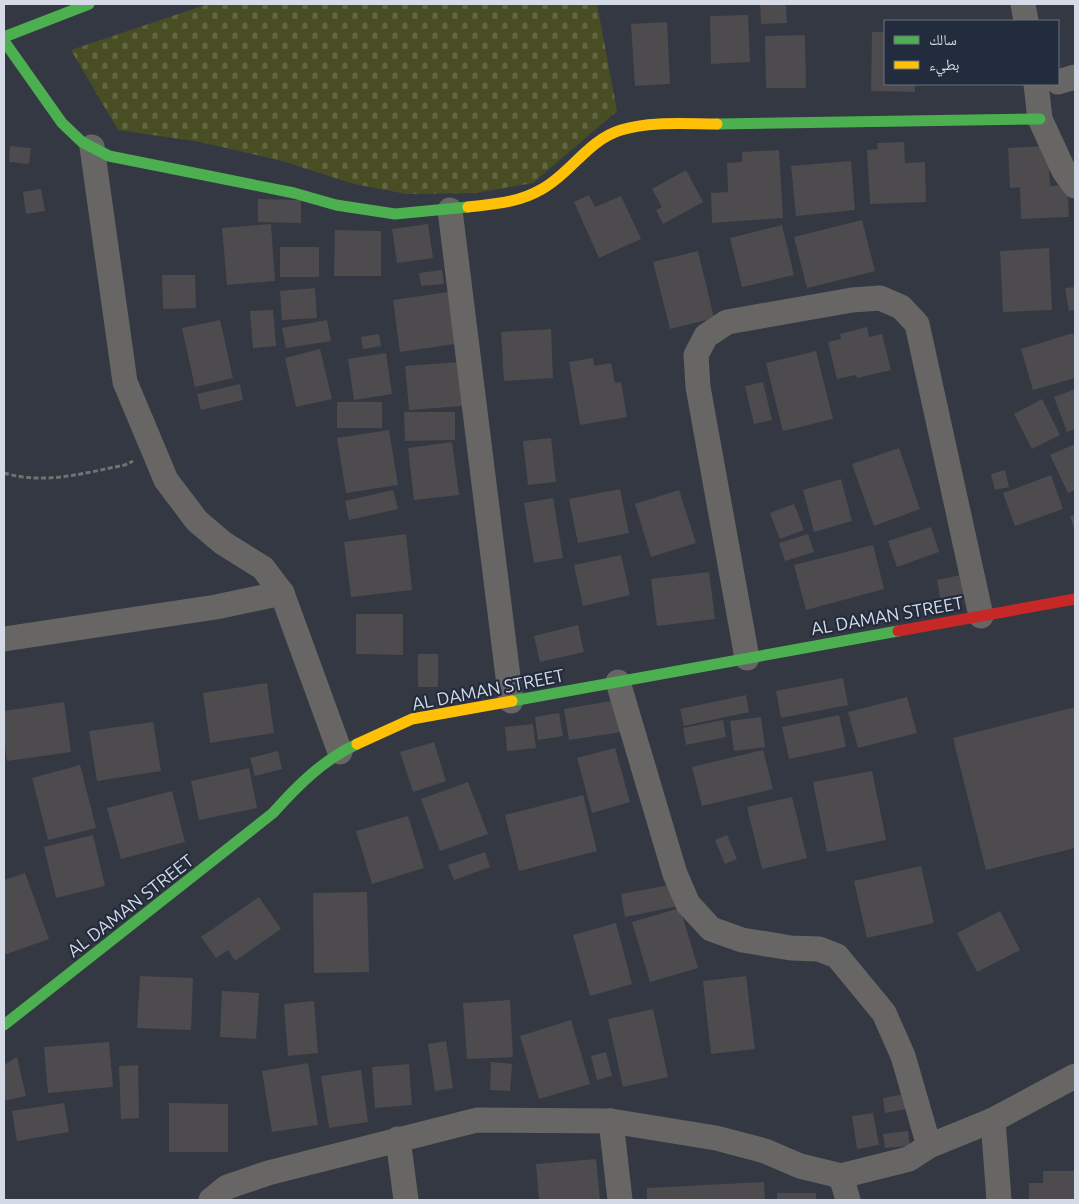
<svg xmlns="http://www.w3.org/2000/svg" width="1079" height="1204" font-family="Ubuntu,'Noto Naskh Arabic',sans-serif">
<style>
.cemetery{fill:url(#cemetery-stones)}
.building{fill:#4d4b4e}
.lines{fill:none;stroke-linecap:round;stroke-linejoin:round}
.path{stroke:#727273;stroke-width:3;stroke-dasharray:5 2.5;stroke-linecap:butt}
.street{stroke:#676665;stroke-width:25}
.fast{stroke:#4caf50;stroke-width:11}
.slow{stroke:#ffc107;stroke-width:11}
.jam{stroke:#c62828;stroke-width:11}
.labels{text-anchor:middle;dominant-baseline:central;stroke-width:4.5;stroke-linejoin:round;paint-order:stroke}
.street-label{font-size:18px;fill:#d5dbe6;stroke:#232c3d}
</style>
<defs>
<pattern id="cemetery-stones" width="16" height="16" patternUnits="userSpaceOnUse" patternTransform="scale(1.25)"><rect width="16" height="16" fill="#484d23"/><path d="M2 7V4a2 2 0 0 1 4 0v3zM10 15v-3a2 2 0 0 1 4 0v3z" fill="#626643"/></pattern>
</defs>
<rect width="100%" height="100%" fill="#333842"/>
<!-- cemetery -->
<path class="cemetery" d="M208,4H597L617,111L533,183L476,193L406,194L354,184L282,161L200,142L118,130L71,50Z"/>
<!-- building -->
<g class="building">
<path d="M760,4H786L787,23L761,24Z"/>
<path d="M748,15L750,62L711,64L710,16Z"/>
<path d="M667,22L670,84L635,86L631,24Z"/>
<path d="M872,32H885V84H915V92L871,91Z"/>
<path d="M805,35L806,88H766L765,36Z"/>
<path d="M904,142L905,163L925,162L926,202L870,204L867,150L878,149L877,143Z"/>
<path d="M10,146L31,148L29,164L9,162Z"/>
<path d="M1048,146L1050,186L1067,185L1069,217L1021,219L1020,187L1010,188L1008,148Z"/>
<path d="M779,150L783,218L712,223L711,193L728,192L727,163L742,162V152Z"/>
<path d="M851,161L855,210L796,216L791,166Z"/>
<path d="M686,170L703,202L663,224L656,210L662,207L652,189Z"/>
<path d="M41,189L45,211L26,214L23,192Z"/>
<path d="M589,195L595,207L621,196L641,239L599,258L574,202Z"/>
<path d="M258,199L301,200V223L258,222Z"/>
<path d="M862,220L875,271L807,288L794,237Z"/>
<path d="M271,224L275,281L227,285L222,228Z"/>
<path d="M428,224L433,258L397,263L392,229Z"/>
<path d="M782,225L794,275L742,287L730,238Z"/>
<path d="M335,230L381,231V276H334Z"/>
<rect x="280" y="247" width="39" height="30"/>
<path d="M1049,248L1052,310L1003,312L1000,251Z"/>
<path d="M698,251L714,318L670,329L653,262Z"/>
<path d="M442,270L444,284L421,286L419,273Z"/>
<path d="M162,275H195L196,308L163,309Z"/>
<path d="M1075,287V310L1069,311L1065,288Z"/>
<path d="M315,288L317,318L282,320L280,291Z"/>
<path d="M448,292L455,344L400,352L393,300Z"/>
<path d="M273,310L276,346L253,348L250,311Z"/>
<path d="M220,320L233,378L195,387L182,328Z"/>
<path d="M327,320L331,341L286,348L282,328Z"/>
<path d="M867,327L869,337L882,334L891,370L857,378L856,375L837,379L828,342L841,339L840,334Z"/>
<path d="M551,329L553,378L504,381L501,332Z"/>
<path d="M1073,333L1075,340V378L1033,390L1021,349Z"/>
<path d="M379,334L381,346L363,349L361,337Z"/>
<path d="M320,349L332,399L296,407L285,358Z"/>
<path d="M816,351L833,419L783,431L766,363Z"/>
<path d="M386,353L392,394L354,400L348,359Z"/>
<path d="M593,358L594,366L611,363L615,383L621,382L627,417L580,425L569,362Z"/>
<path d="M459,362L462,406L409,410L405,366Z"/>
<path d="M763,382L772,420L754,424L745,386Z"/>
<path d="M240,384L243,400L201,410L197,394Z"/>
<path d="M1075,389V429L1067,432L1054,397Z"/>
<path d="M1042,399L1060,435L1032,449L1014,414Z"/>
<rect x="337" y="402" width="45" height="26"/>
<path d="M404,412H455V440L405,441Z"/>
<path d="M389,430L398,485L346,493L337,438Z"/>
<path d="M551,438L556,482L528,485L523,441Z"/>
<path d="M452,442L459,495L414,500L408,448Z"/>
<path d="M1075,444V490L1068,493L1050,455Z"/>
<path d="M899,448L920,509L874,526L852,464Z"/>
<path d="M1005,470L1009,487L995,490L991,474Z"/>
<path d="M1051,475L1063,509L1015,526L1003,493Z"/>
<path d="M841,479L852,521L814,532L803,490Z"/>
<path d="M620,489L629,533L578,543L569,499Z"/>
<path d="M393,490L398,509L349,520L345,501Z"/>
<path d="M679,490L696,543L651,557L635,504Z"/>
<path d="M553,498L563,558L534,563L524,503Z"/>
<path d="M794,504L804,530L780,539L770,513Z"/>
<path d="M1075,515V531L1070,516Z"/>
<path d="M931,527L939,552L897,567L888,541Z"/>
<path d="M406,534L412,590L351,597L344,542Z"/>
<path d="M808,534L814,552L785,561L779,543Z"/>
<path d="M873,545L884,589L806,610L794,565Z"/>
<path d="M621,555L630,595L583,606L574,565Z"/>
<path d="M709,572L715,619L657,626L651,579Z"/>
<path d="M961,575L966,597L941,602L937,580Z"/>
<path d="M356,614H403V655L356,654Z"/>
<path d="M578,625L584,652L540,662L534,636Z"/>
<rect x="418" y="654" width="20" height="33"/>
<path d="M843,678L848,705L781,718L776,691Z"/>
<path d="M267,683L274,733L210,743L203,693Z"/>
<path d="M746,695L749,712L684,726L680,709Z"/>
<path d="M907,697L917,733L858,748L848,712Z"/>
<path d="M617,700L622,732L569,740L564,709Z"/>
<path d="M64,702L71,752L7,761L4,741V711Z"/>
<path d="M1075,707V848L986,870L953,738Z"/>
<path d="M559,713L563,736L538,740L535,717Z"/>
<path d="M839,715L846,747L789,759L782,727Z"/>
<path d="M761,717L765,747L734,751L730,721Z"/>
<path d="M723,720L726,737L686,745L683,728Z"/>
<path d="M153,722L161,771L97,781L89,731Z"/>
<path d="M533,724L536,748L507,751L505,727Z"/>
<path d="M434,742L446,781L413,792L400,752Z"/>
<path d="M615,748L630,802L592,813L577,758Z"/>
<path d="M763,750L773,789L702,806L692,767Z"/>
<path d="M278,751L282,769L255,776L250,758Z"/>
<path d="M80,765L96,828L48,840L32,778Z"/>
<path d="M249,768L257,808L199,820L191,781Z"/>
<path d="M872,771L886,840L827,852L813,782Z"/>
<path d="M468,782L488,834L440,851L421,799Z"/>
<path d="M172,791L185,842L121,859L107,808Z"/>
<path d="M583,795L597,851L519,871L505,815Z"/>
<path d="M792,797L807,858L762,869L747,807Z"/>
<path d="M408,816L424,868L372,884L356,831Z"/>
<path d="M93,835L105,886L56,898L44,847Z"/>
<path d="M727,835L737,859L725,864L715,840Z"/>
<path d="M485,852L490,867L454,880L448,865Z"/>
<path d="M921,866L934,923L867,938L854,881Z"/>
<path d="M25,873L49,939L4,955V880Z"/>
<path d="M675,884L679,906L625,917L621,894Z"/>
<path d="M367,892L369,972L314,973L313,893Z"/>
<path d="M259,897L281,929L235,961L228,950L216,958L201,937Z"/>
<path d="M680,908L698,968L650,982L632,922Z"/>
<path d="M1000,911L1020,950L977,972L957,933Z"/>
<path d="M616,923L632,984L590,996L573,935Z"/>
<path d="M140,976L193,978L191,1030L137,1028Z"/>
<path d="M746,976L755,1049L711,1054L703,981Z"/>
<path d="M222,991L259,993L256,1039L220,1037Z"/>
<path d="M510,1000L513,1057L467,1059L463,1003Z"/>
<path d="M314,1001L318,1053L288,1056L284,1004Z"/>
<path d="M653,1009L668,1077L623,1087L608,1019Z"/>
<path d="M571,1020L590,1084L539,1099L520,1036Z"/>
<path d="M446,1041L453,1088L435,1091L428,1044Z"/>
<path d="M109,1042L113,1087L48,1093L44,1047Z"/>
<path d="M606,1052L612,1076L597,1080L591,1056Z"/>
<path d="M17,1057L26,1096L4,1101V1065Z"/>
<path d="M491,1062L512,1064L510,1091L490,1090Z"/>
<path d="M308,1063L318,1125L272,1132L262,1071Z"/>
<path d="M409,1064L412,1105L375,1108L372,1067Z"/>
<path d="M138,1065L139,1118L121,1119L119,1066Z"/>
<path d="M361,1070L368,1122L329,1128L321,1076Z"/>
<path d="M910,1093L913,1108L885,1113L883,1098Z"/>
<path d="M64,1103L69,1132L17,1141L12,1111Z"/>
<path d="M169,1103L228,1104V1152H169Z"/>
<path d="M873,1113L879,1145L857,1149L852,1116Z"/>
<path d="M908,1131L910,1146L885,1148L883,1134Z"/>
<path d="M596,1159L600,1200H539L536,1164Z"/>
<path d="M1043,1171H1075V1200H1029V1183H1043Z"/>
<path d="M764,1182L765,1200H647V1188Z"/>
<rect x="777" y="1193" width="39" height="7"/>
</g>
<g class="lines">
<!-- path -->
<path class="path" d="M4,473C45,485 84,473 125,465L133,461"/>
<!-- street -->
<g class="street">
<path d="M1023,4L1026,21"/>
<path d="M1058,82L1075,77"/>
<path d="M1036,84L1040,119L1064,171L1075,186"/>
<path d="M92,147L125,382L166,480L197,521L223,543L263,568L282,593L340,752"/>
<path d="M450,210L511,701"/>
<path d="M4,639L216,607L282,593"/>
<path d="M747,658L698,387L696,355L706,336L727,322L852,300L880,298L901,307L917,324L981,616"/>
<path d="M618,682L675,874L688,904L711,929L742,940L791,948L819,949L837,956L884,1013L903,1056L929,1146"/>
<path d="M993,1120L999,1200"/>
<path d="M611,1121L620,1200"/>
<path d="M398,1139L406,1200"/>
<path d="M841,1176L848,1200"/>
<path d="M211,1200L227,1187L268,1173L477,1120L611,1121L716,1138L765,1151L800,1166L841,1176L909,1159L929,1146L993,1120L1075,1076"/>
</g>
<!-- fast -->
<g class="fast">
<path d="M4,37L89,4"/>
<path d="M4,41L62,123L82,142L109,156L294,193L336,205L395,214L468,207"/>
<path d="M717,124L1040,119"/>
<path d="M512,701L898,631"/>
<path d="M4,1025L273,813C298,785 323,760 357,744"/>
</g>
<!-- slow -->
<g class="slow">
<path d="M468,207C494,204 518,203 542,189C571,173 588,140 621,130C651,121 686,124 717,124"/>
<path d="M357,744L412,719L512,701"/>
</g>
<!-- jam -->
<path class="jam" d="M898,631L1075,599"/>
</g>
<g class="labels">
<!-- street labels -->
<g class="street-label">
<text transform="translate(887 615) rotate(-10)">AL DAMAN STREET</text>
<text transform="translate(488 689) rotate(-11)">AL DAMAN STREET</text>
<text transform="translate(130 905) rotate(-38)">AL DAMAN STREET</text>
</g>
</g>
<!-- border -->
<rect width="1079" height="1204" fill="none" stroke="#d5dbe6" stroke-width="10"/>
<!-- legend -->
<rect x="884" y="20" width="175" height="65" fill="#232c3d" stroke="#6a7281"/>
<rect x="894" y="36" width="25" height="8" fill="#4caf50" stroke="#6a7281"/>
<text x="929" y="45" font-size="15" fill="#d5dbe6">سالك</text>
<rect x="894" y="61" width="25" height="8" fill="#ffc107" stroke="#6a7281"/>
<text x="929" y="70" font-size="15" fill="#d5dbe6">بطيء</text>
</svg>
